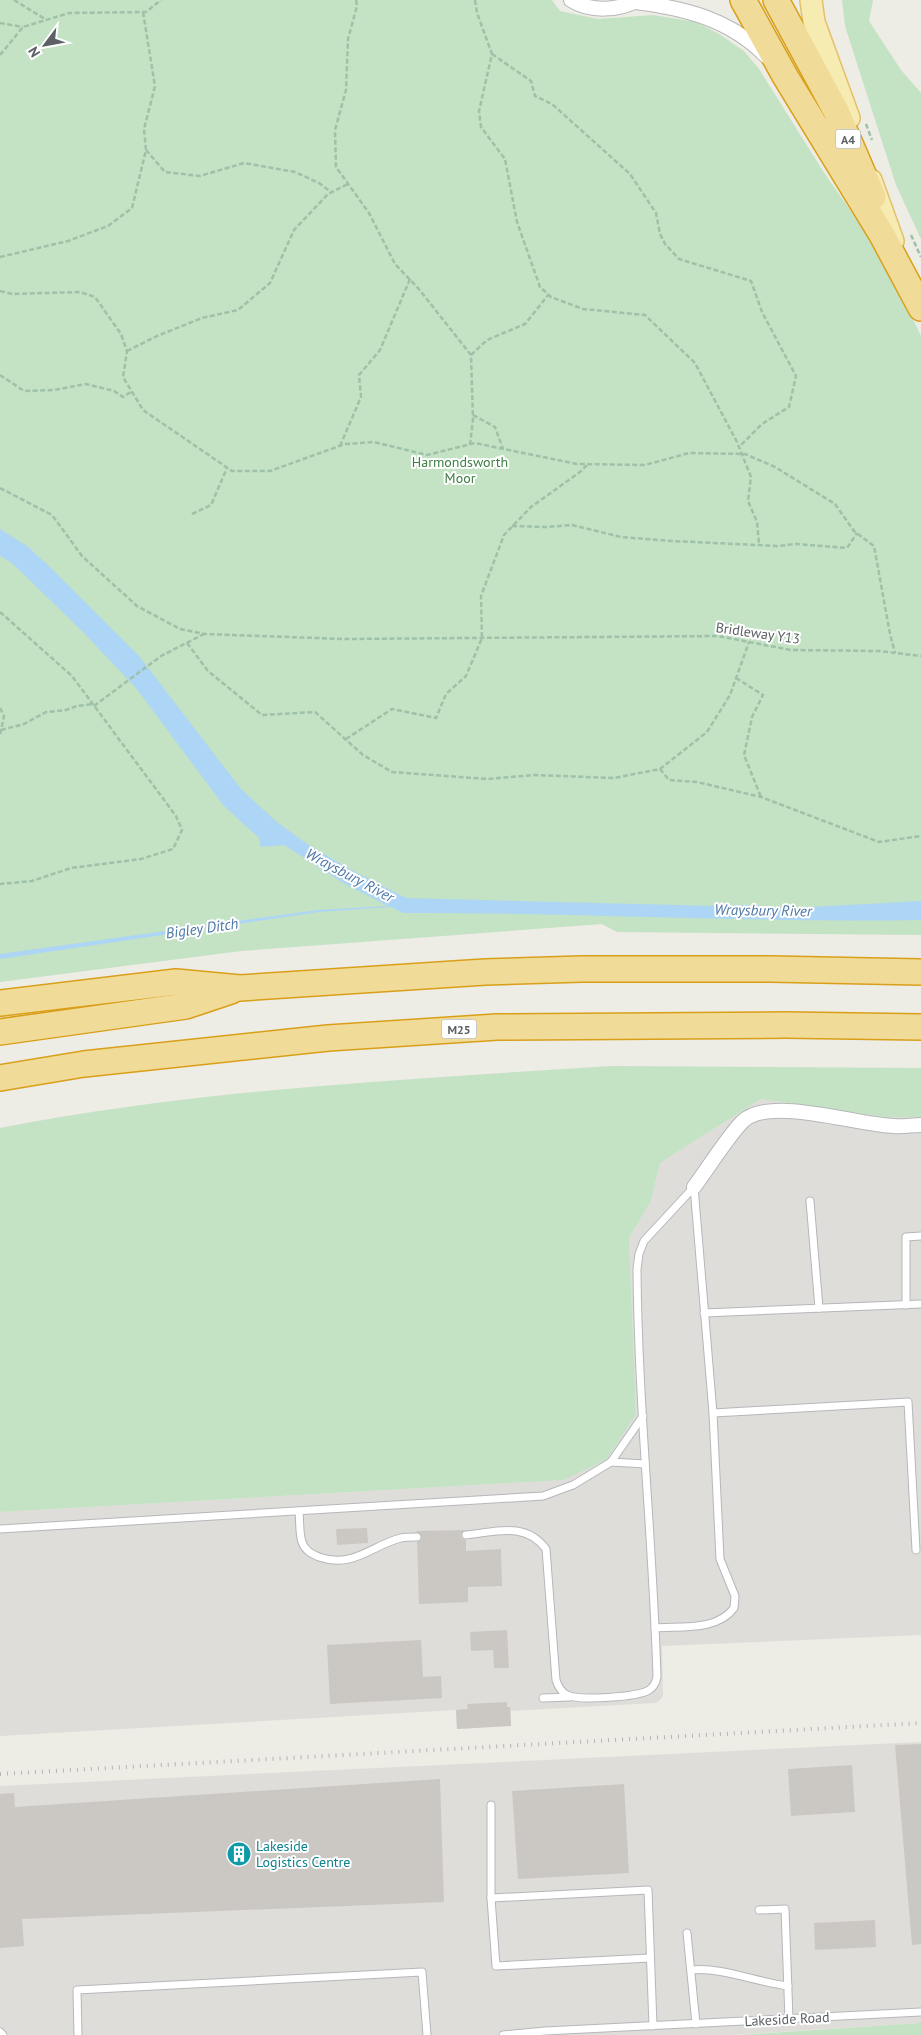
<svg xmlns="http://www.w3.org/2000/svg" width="921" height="2035" font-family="'PT Sans',sans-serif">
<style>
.industrial{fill:#dfddd9}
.green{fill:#c4e2c4}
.water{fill:#add5f5}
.building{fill:#cbc8c4}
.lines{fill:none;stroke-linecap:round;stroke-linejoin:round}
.lane-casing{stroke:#b5b7ba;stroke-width:9}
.street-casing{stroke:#b5b7ba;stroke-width:16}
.primary-casing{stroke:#e2c16a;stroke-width:24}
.highway-casing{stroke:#d99f19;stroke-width:28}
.path{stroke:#9ec2a9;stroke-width:2.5;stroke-dasharray:5 2.5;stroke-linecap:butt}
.lane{stroke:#fff;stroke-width:7}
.street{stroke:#fff;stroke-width:14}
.primary{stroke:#f6ecb1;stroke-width:21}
.highway{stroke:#f1db98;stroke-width:25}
.rail{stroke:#b3b4b4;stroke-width:4;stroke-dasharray:1 6;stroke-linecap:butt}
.labels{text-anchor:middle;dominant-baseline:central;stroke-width:4;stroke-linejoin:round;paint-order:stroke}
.shield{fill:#fff;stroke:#8e9092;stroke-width:1}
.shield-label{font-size:12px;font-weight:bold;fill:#5d6064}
.park-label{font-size:14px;fill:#3f8043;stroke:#fff}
.street-label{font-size:14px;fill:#5d6064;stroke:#fff}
.culture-label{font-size:14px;fill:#0d838f;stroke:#fff;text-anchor:start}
.water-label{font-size:15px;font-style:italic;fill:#4c77a6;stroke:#fff}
</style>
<rect width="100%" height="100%" fill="#edece5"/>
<!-- industrial -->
<g class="industrial">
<path d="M761,1099L886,1117H921V1635L662,1646L663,1696L659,1701L655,1703L511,1711V1726L457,1729L456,1710L0,1736V1512L564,1480L636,1414L629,1238L651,1201L660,1163Z"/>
<path d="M921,1742V2023L729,2035H0V1786Z"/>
</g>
<!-- green -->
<g class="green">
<path d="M0,0H552L560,11L598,19L653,15L696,22L719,34L744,51L759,69L823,171L872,242L897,286L921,336V935L617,932L602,924L241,951L0,982Z"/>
<path d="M842,0H873L869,21L901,70L921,93V239L896,185L845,26Z"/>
<path d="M612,1066L921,1068V1117H886L761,1099L660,1163L651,1201L629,1238L636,1414L607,1459L564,1480L0,1512V1128C201,1089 408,1079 612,1066Z"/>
<path d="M921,2023V2035H738Z"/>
</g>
<!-- water -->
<path class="water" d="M0,529L27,546L51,568L139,656L241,789L277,822L307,844L351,870L406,898L715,906L747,905L792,908L921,901V920C748,923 576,912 403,913L391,907L319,912L0,959V954L318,910L388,906L345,884L284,845L261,847L259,838L224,806L136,688L83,632L12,563L0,556Z"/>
<!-- building -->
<g class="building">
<path d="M367,1528L368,1543L337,1545L336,1529Z"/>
<path d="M465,1530L461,1535L462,1539L466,1540V1551L501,1549L502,1586L468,1587V1602L419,1604L417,1542L421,1540L422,1537L416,1531Z"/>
<path d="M507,1630L509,1668H494L493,1650L471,1651L470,1632Z"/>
<path d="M421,1640L423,1677L441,1676L442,1698L330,1704L327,1645Z"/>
<path d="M507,1702V1707H510L511,1726L457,1729L456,1710L468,1709L467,1704Z"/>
<path d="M921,1744V1944L912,1945L895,1745Z"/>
<path d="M852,1765L855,1812L791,1816L788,1769Z"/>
<path d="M440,1779L444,1902L22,1919L24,1946L0,1948V1794L14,1793L15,1807Z"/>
<path d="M624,1784L629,1873L518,1879L512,1791Z"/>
<path d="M875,1920L876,1947L815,1950L814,1923Z"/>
</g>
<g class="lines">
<defs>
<g id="lane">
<path d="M694,1187L713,1413L908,1402L916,1550"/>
<path d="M810,1201L819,1308"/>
<path d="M906,1305V1237L921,1236"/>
<path d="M704,1313L921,1304"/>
<path d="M611,1462L645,1464"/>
<path d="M299,1511C300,1521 299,1533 302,1542C305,1551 312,1554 319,1557C353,1569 372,1545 401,1538C406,1537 412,1537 417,1537"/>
<path d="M0,1529L543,1496L573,1485L611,1462L643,1416"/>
<path d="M466,1535C496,1532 525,1521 546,1549L556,1680C558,1686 561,1692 567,1695C579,1701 638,1697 649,1690C654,1687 656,1682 657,1677C653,1541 638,1405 637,1269L639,1254L644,1241L694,1187"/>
<path d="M655,1628C682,1626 717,1631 734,1608L735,1596L720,1559L713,1413"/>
<path d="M543,1698L570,1697"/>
<path d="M491,1805V1898L648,1890L653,2026"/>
<path d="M491,1898L496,1966L650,1958"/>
<path d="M759,1910L785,1909L789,2019"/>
<path d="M687,1933L696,2024"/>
<path d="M691,1970C723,1967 755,1982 788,1986"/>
<path d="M0,2032L3,2035"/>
<path d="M78,2035L77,1990L422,1972L427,2035"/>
<path d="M503,2035L545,2031L921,2012"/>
</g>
<g id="street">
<path d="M571,0C590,12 618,11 638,0"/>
<path d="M635,2C684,8 730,19 766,56"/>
<path d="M694,1187C709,1167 726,1139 742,1122C768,1095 857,1125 894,1126C903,1127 912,1125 921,1125"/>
</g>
<g id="primary">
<path d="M811,0L814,22L849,118"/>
<path d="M871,180L893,241"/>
</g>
<g id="highway">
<path d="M743,0L785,76L882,235L921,308"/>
<path d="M776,0L836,111L873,197"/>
<path d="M0,1003L176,982L240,988L485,972L582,969H770L921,972"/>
<path d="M0,1032L186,1006L231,991"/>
<path d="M0,1078L84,1064L328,1038L497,1027L786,1025L921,1027"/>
</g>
</defs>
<!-- lane casing -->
<use href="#lane" class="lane-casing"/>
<!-- street casing -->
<use href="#street" class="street-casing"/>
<!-- primary casing -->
<use href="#primary" class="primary-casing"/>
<!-- highway casing -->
<use href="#highway" class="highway-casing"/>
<!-- path -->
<g class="path">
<path d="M14,0L45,19"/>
<path d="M356,0L357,6L348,39L346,90L335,130L336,167L369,213L395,264L418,288L471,355L473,419L470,445"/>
<path d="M475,0L477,13L492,54L479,111L481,127L505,159L517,222L540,287L551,297L583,309L645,315L695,363L737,442L751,477L748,501L757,522L759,544"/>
<path d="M0,23L23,27"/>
<path d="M492,54L531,81L535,96L552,104L630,174L656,213L660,234L665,244L679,259L751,281L762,312L796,376L789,407L762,424L739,447"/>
<path d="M0,55L23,27L69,13L146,12L161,0"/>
<path d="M866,124L872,140"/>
<path d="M146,150L165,172L200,176L244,163L295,172L319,183L331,192"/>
<path d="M911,235L921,257"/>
<path d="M0,257L68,241L108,226L132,208L146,150L144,129L155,86L143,12"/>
<path d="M0,291L12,294L80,292L95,297L121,334L127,351L123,377L143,410L232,471H270L345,444L374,442L427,455L475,443L577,464L645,465L689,453L745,454L775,467L835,504L854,531L874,546L890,634L895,653"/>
<path d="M127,351L157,336L202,318L238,310L270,283L294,230L328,194L348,184"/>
<path d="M471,355L487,340L525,324L549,294"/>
<path d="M0,375L24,391L54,390L86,384L114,391L123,397L131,392"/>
<path d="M473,415L495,427L503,449"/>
<path d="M340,446L361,397L359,375L380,350L410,279"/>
<path d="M0,488L52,515L82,556L137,606L180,629L205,634L344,639L718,636L791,650L879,651L921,656"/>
<path d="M192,514L211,505L227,468"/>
<path d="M512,526L546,527L572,525L621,537L672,541L777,546L796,544L847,548L857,533"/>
<path d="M0,612L72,676L176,816L182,830L173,849L141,859L71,868L32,881L0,884"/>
<path d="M187,643L208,671L262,715L315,712L363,755L392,772L487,779L534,775L614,778L660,769L707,732L730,695L749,642"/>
<path d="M736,678L763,695L752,717L744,755L761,797"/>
<path d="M94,706L161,656L204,634"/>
<path d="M0,708L4,716L0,735"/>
<path d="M1,730L24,724L46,712L66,710L77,706L93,704"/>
<path d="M346,739L392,709L436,718L446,694L466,676L482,638L481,596L504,535L531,507L580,472L587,465"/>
<path d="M660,769L669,780L697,782L761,797L879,842L921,836"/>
</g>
<!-- lane -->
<use href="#lane" class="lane"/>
<!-- street -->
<use href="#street" class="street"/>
<!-- primary -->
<use href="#primary" class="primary"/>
<!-- highway -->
<use href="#highway" class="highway"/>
<!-- rail -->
<path class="rail" d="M0,1774L921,1723"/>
</g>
<!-- icons -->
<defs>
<symbol id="building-disc" viewBox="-11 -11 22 22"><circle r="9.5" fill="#0f9aa8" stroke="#fff"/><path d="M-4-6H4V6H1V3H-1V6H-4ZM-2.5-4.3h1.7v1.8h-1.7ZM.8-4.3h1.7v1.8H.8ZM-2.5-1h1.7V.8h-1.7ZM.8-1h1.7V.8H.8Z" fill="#fff"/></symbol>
</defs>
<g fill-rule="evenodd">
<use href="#building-disc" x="225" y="1840" width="28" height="28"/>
</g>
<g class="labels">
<!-- shield labels -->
<g class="shield">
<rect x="835.5" y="129.5" width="25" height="19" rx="4"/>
<rect x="441.5" y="1019.5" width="35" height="19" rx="4"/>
</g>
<g class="shield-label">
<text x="848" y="139">A4</text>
<text x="459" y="1029">M25</text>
</g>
<!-- park labels -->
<g class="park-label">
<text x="460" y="462">Harmondsworth<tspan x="460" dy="16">Moor</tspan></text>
</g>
<!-- street labels -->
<g class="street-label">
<text transform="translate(758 633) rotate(8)">Bridleway Y13</text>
<text transform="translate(787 2019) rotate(-3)">Lakeside Road</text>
</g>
<!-- culture labels -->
<g class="culture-label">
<text x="256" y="1846">Lakeside<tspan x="256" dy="16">Logistics Centre</tspan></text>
</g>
<!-- water labels -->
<g class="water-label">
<text transform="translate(350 875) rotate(28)">Wraysbury River</text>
<text transform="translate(763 910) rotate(1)">Wraysbury River</text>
<text transform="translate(202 928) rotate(-8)">Bigley Ditch</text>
</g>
</g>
<!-- north arrow -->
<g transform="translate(45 45) rotate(238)" stroke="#ffffff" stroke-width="4" paint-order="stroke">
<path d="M0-4L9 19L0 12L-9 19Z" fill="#5d6064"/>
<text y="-8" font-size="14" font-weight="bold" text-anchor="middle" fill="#5d6064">N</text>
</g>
</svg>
